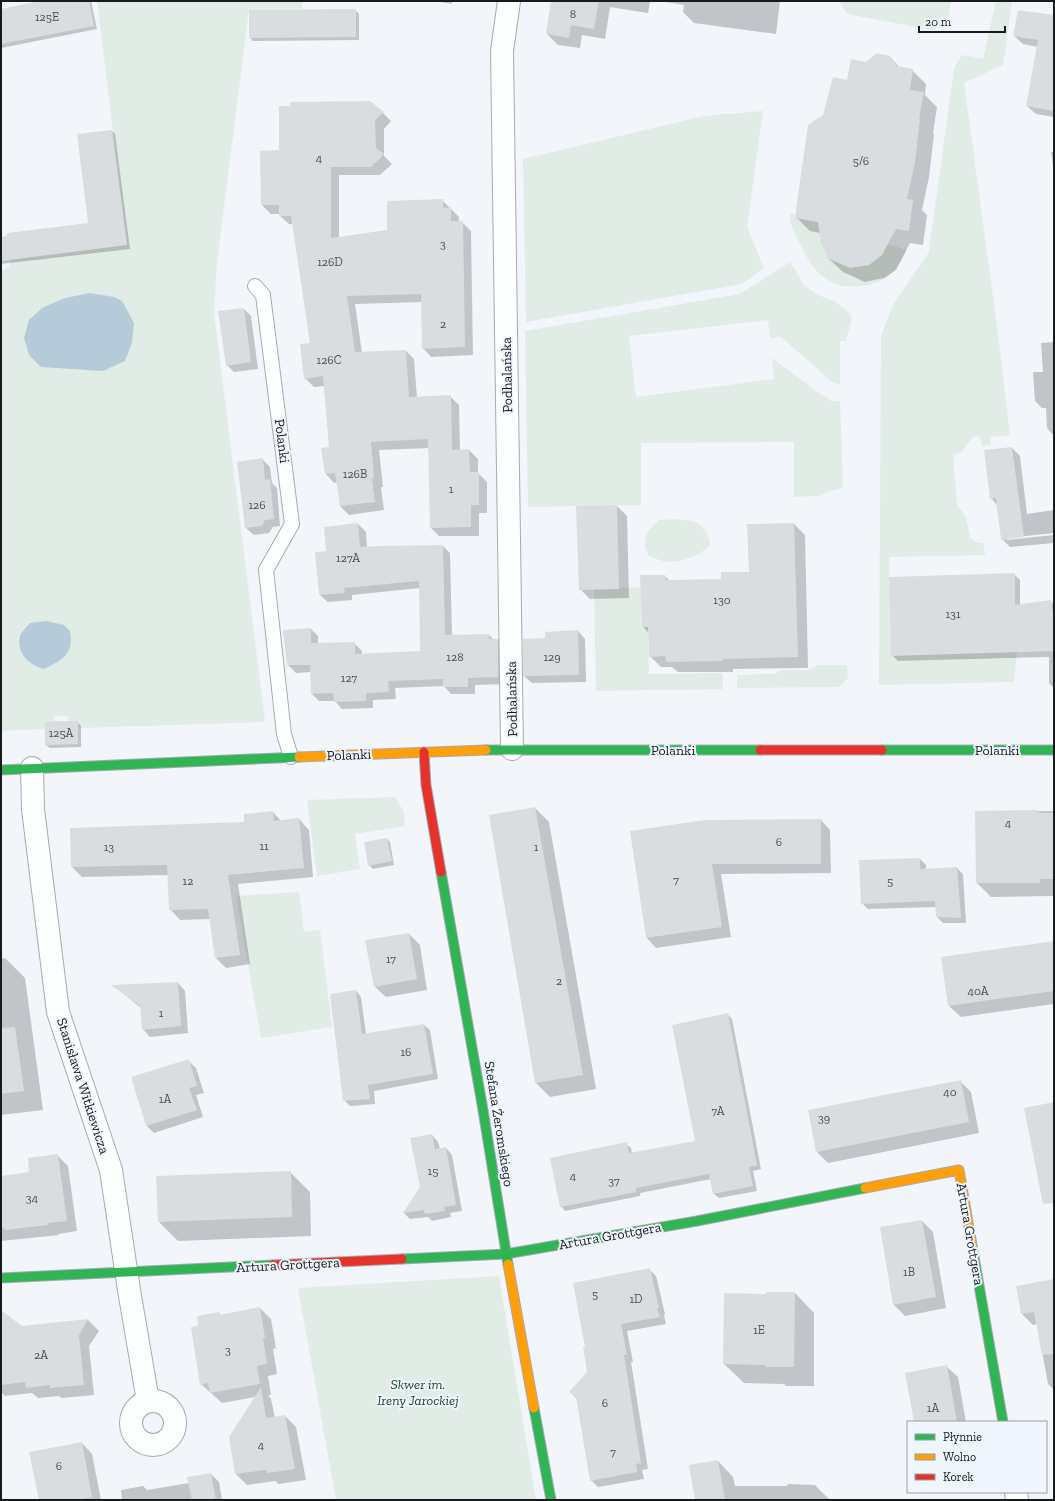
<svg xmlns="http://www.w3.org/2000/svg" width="1055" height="1501" font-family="'Zilla Slab',serif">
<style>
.green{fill:#e0ece5}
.water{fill:#b6cbda}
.shadow{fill:#0003}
.building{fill:#dadde0}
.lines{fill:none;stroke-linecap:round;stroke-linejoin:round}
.lane-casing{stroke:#a7aaae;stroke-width:16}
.street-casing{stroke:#a7aaae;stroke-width:24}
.fast-casing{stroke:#a7aaae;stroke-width:11}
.slow-casing{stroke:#a7aaae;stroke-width:11}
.jam-casing{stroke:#a7aaae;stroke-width:11}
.lane{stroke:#fdfefe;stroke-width:14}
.street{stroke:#fdfefe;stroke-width:22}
.fast{stroke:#30b455;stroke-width:9}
.slow{stroke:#ff9f0a;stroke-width:9}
.jam{stroke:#e5322d;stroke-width:9}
.labels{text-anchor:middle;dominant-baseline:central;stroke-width:4;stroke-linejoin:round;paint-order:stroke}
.number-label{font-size:12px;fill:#4a4e50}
.street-label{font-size:14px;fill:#181b1e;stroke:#eff6fe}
.park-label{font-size:14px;font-style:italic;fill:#133f20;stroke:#eff6fe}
</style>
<rect width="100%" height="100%" fill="#f2f6fa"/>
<!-- green -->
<g class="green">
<path d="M97,1H302V9L249,10L217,262L214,312L265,722L80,728L69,721L68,716H54V722H45V729H42L1,731V271L10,267V259L127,245Z"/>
<path d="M839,1H951L948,20L933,30L847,14Z"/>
<path d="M996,1H1012L1003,65L964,83L997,326L1010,435L990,437L991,445L982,446L980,436L973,437L960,453L953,454L957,505L966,517L970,538L978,543H983L985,555L889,557L891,655L1017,652L1014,682L879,685L881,336L893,305L929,252L954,68L962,55L983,59Z"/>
<path d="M763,111L747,227L764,268L742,284L526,322L523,159L704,116Z"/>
<path d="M790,214H794L796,218L820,222C816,269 868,283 888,244L907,250C903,257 896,271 890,275C874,288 843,291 826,279C814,271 807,258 801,245C796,237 789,224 790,214Z"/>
<path d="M790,262L804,285L818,295L834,301L851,314L852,318L846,341H840V385L831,381L781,337L770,338L768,320L629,336L636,397L774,379L772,358L822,395L832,401H840L843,488L829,491L819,496L794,497V442L641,443V505L528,507L525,331L740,294Z"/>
<path d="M677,519C682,520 688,520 693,521C703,524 710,536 710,546C698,556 679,564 663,561C658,560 653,557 648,555C641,536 646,533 659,520Z"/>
<path d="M647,587L641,612L642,627H648L649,674L723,673V689L596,691L594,589Z"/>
<path d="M818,665H847L848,678L839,687L737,688V675L775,674L781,670H807Z"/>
<path d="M395,797L404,812L405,826L355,834L360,869L317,876L307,800Z"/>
<path d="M299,892L304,932L320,930L332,1027L261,1038L236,896Z"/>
<path d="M499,1276L536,1500H336L298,1288Z"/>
</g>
<!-- water -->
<g class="water">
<path d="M90,293L114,297L122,301L134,323L132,343L125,361L103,371L41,367L29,355L24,338L29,320L42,308L65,298Z"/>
<path d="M46,621L64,625L70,631C74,654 63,660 44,669C29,665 16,653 20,636C21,632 27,627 30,623Z"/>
</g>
<!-- shadow -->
<g class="shadow">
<path d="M45,1H91L97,29L1,48V10Z"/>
<path d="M435,1H452V4Z"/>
<path d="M552,1H650L648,13L610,7L605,39L582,35L580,48L558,45L547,34Z"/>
<path d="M659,1H780L776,34L694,23L683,12L684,5Z"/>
<path d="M355,10L359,14V40L253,41L250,38Z"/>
<path d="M1054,16V117L1036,114L1027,106L1038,47L1023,44L1014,36Z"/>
<path d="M890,57L900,68L912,70L926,84L925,95L937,107L933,133L934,134L929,177L922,210L927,215L923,245L910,243L896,270L884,278L865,282L843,272L828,258L820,233L810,231L796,217L824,116L848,81L866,63Z"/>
<path d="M383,113L391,121L384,129V156L392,164L380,175H339V238L388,230L442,200L459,217V222H462L471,231L473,355L431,357L423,348L422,302L355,304L362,353L406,351L414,359L417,398L450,396L459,405L460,451L469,450L478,459V473L487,482V513H479V536H439L431,528L430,448L379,450L383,487H381L384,510L349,515L340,506L338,482L334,483L326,474L330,448L324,386L314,387L305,378L311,344L293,224H289L280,216V214H271L262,205L261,152L280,151Z"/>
<path d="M112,131L115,134L130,249L1,264V238L89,224Z"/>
<path d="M1051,152H1054V172Z"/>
<path d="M244,309L251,316L258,369L234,372L227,365Z"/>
<path d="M1054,342V436L1047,428L1046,408H1042L1035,401L1033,372H1043L1041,343Z"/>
<path d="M1012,448L1020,456L1027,514L1054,510V533L1007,538V540L1054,535V543L1010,547L1002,539L997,505L991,498Z"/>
<path d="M262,459L270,467L272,483L277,488L280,526L273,527L269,533L254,535L246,528Z"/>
<path d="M617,506L627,516L629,598L590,599L580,589Z"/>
<path d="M358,524L366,532L367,548L443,546L450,553L452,636L489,635L494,640H498L505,648L506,684L475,685V694H451L444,686L395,688L396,699L373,700V708L342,709L335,701H319L312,694L311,672L296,673L288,665L311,629L318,636V644H355L362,651V654L421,652L420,588L352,595V600L328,602L320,595L327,552Z"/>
<path d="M794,524L805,535L808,668L733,669V672H678L672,667H661L650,656L649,633L643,627L665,576L670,581L722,580L750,573Z"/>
<path d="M1014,574L1020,580V605L1051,602L1054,604V688L1049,683V657L898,661L892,655Z"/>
<path d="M578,631L585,639L586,682L532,683L524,676L546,639Z"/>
<path d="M77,722L81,726V747L50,748L46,745Z"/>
<path d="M535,808L549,822L596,1089L550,1097L536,1083Z"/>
<path d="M1054,811V896L991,897L977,883L976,812Z"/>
<path d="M273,812L281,821L299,819L309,830L313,877L238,884L250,964L226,968L216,958L210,919L180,920L170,909L168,875L82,877L72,867L71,829L246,823Z"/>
<path d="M821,820L830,830L831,873L721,874L731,937L656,948L647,938L632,831Z"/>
<path d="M387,839L390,842L394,865L373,869L369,865Z"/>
<path d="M920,859L926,865V870L957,868L963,874L966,923H943L937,917V907L868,909L862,903Z"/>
<path d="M409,934L420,945L427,990L386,997L375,987Z"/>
<path d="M1054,942V1004L961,1017L949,1006Z"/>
<path d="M5,958L25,978L43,1110L1,1115V959Z"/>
<path d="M178,983L185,991L188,1033L150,1037L143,1029L141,1008L114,986Z"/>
<path d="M356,991L361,997L366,1034L424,1025L430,1030L438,1079L374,1091L375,1104L350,1106L344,1100Z"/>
<path d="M727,1014L732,1019L761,1169L753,1171L757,1191L719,1198L714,1194L711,1179L640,1193V1196L565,1211L561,1206L626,1144L631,1148L632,1154L696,1142Z"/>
<path d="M189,1061L196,1068L204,1093L196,1095L203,1117L154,1133L147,1126Z"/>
<path d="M960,1081L971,1092L979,1133L828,1163L817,1152Z"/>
<path d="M432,1135L438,1142L440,1149L446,1148L452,1155L462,1211L450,1213L451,1217L432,1221L428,1217L410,1219L404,1213L421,1187Z"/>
<path d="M57,1155L68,1166L77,1231L58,1234L59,1235L1,1241V1177L31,1173Z"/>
<path d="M290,1172L310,1192L311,1236L178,1241L159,1222Z"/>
<path d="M922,1221L933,1232L946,1308L905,1316L894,1305Z"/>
<path d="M649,1269L656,1276L665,1314L664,1315L666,1324L627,1331L633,1362H631L648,1469L642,1470L644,1479L598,1487L591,1480L577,1399L570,1392L588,1373L587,1348Z"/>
<path d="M1054,1280V1390L1048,1384L1037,1324L1033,1325L1022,1314Z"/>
<path d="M795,1293L814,1313V1386H786L784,1384L744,1383L724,1364L768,1295Z"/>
<path d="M260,1308L271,1319L276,1348L273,1349L277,1374L268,1376L271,1395H268L271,1399L275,1418L285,1416L296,1427L306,1480L279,1484L275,1481L247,1485L236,1474L255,1397L222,1403L201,1384L199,1326L219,1313L221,1316Z"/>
<path d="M1,1320L22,1327L88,1320L99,1331L89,1346L94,1395L62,1398L59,1396L38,1398L32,1393L5,1396L1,1392Z"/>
<path d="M947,1367L958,1377L966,1422H915Z"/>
<path d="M82,1443L92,1454L101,1500H40Z"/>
<path d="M718,1461L733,1477L735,1486H787L788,1484L815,1485L830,1500H697Z"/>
<path d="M211,1474L219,1482L222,1500H122L121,1490L143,1486L147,1490L189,1483Z"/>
</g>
<!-- building -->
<g class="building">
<path d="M40,1H89L94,26L1,44V9Z"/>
<path d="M551,1H599L594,29L571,25L569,38L546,34Z"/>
<path d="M341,9H356V37L249,38V10Z"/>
<path d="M1018,10L1054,15V111L1026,106L1038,40L1013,36Z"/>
<path d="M877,53L890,56L897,66L913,69L910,90L924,92L919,119H920L915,162L907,199L913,200L909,231L896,229L882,255L869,265L850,268L827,258V254L821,244L818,222L795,218L798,195L808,125L823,115L833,77L847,80L851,59L866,62Z"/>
<path d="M370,101L384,112L375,120L376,148L384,154L371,167H331V238L387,230V201L443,199V208L451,207V221H463L465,347L422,349L421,294L347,296L355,352L406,350L409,397L451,395L452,450L469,449L470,472H479V505H471V527L430,528L428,439L371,442L374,478L372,479L375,502L340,506L335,473L325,474L321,448L329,447L323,376L304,379L300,344L310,343L291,216H279V205H261L260,151L279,150V106H290V102Z"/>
<path d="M112,130L127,245L1,261V237L7,236V233L88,223L77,134Z"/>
<path d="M244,308L251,362L226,366L218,311Z"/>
<path d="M1012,447L1024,537L1001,540L996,498L990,499L984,450Z"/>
<path d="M263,458L265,480L270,479L274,519L265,520L262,526L245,528L237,462Z"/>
<path d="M617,505L619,589L579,590L576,506Z"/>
<path d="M358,523L360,547L379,546L443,545L445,635L489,634V639H498V677L468,678V687H443V679L388,681L389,692L366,693V701L334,702L333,693L311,694L310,665H287L283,630L311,628V643L355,642V654L420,651L419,581L344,588L345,593L319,595L315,552L326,551L324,527Z"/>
<path d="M794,523L798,657L723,659V661L666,662L665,656L649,657L648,627H642L640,575H665L666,580L721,579V572H749L747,524Z"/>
<path d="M1015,573V605L1051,600L1054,622V651L891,656L889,577Z"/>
<path d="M578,630L579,675L523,676V639L545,638V632Z"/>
<path d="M54,721H78V744L45,745V722Z"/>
<path d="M535,807L583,1075L535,1083L489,815Z"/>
<path d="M1038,810L1039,813H1054V879H1040V883H976L975,811Z"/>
<path d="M273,811L274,821L299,818L304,868L228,875L240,955L215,958L208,909L169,910L167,865L71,867L70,828L244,822V814Z"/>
<path d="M821,819V864H712L722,927L646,938L630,831L705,820Z"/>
<path d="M387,838L392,861L368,866L364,842Z"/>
<path d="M920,858V869L957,867L961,918L936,917L935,901L861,904L859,860Z"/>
<path d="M409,933L417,979L374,987L365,940Z"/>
<path d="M1054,941V991L948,1006L941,957Z"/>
<path d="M178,982L181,1026L142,1030L140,1006L111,985Z"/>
<path d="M356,990L362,1034L424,1024L433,1074L368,1085L370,1099L343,1101L330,994Z"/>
<path d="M728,1013L757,1165L749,1167L753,1186L713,1194L709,1174L636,1188V1192L560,1207L550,1158L627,1142L629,1153L695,1141L672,1025Z"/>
<path d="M15,1027L24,1091L1,1094V1028Z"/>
<path d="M189,1059L197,1086L189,1088L197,1110L146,1126L131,1077Z"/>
<path d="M961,1080L969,1122L816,1152L808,1110Z"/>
<path d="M1054,1102V1203L1043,1204L1024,1108Z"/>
<path d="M432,1134L435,1149L446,1147L456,1205L444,1207L445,1211L425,1214L424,1210L403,1213L420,1187L410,1138Z"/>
<path d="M58,1154L67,1221L48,1223V1225L5,1230L4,1228H1V1176L29,1172L28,1158Z"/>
<path d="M291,1171L292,1217L158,1222L156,1176Z"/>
<path d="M922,1220L936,1297L893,1305L880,1227Z"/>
<path d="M650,1268L659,1308H657L660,1317L621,1324L627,1355H624L641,1463L636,1464L637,1472L590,1481L576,1397L569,1392L587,1372L583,1347H585L573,1283Z"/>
<path d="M1054,1279V1354L1042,1355L1034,1312L1021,1314L1016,1286Z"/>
<path d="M766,1292H795L794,1367H765L766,1365L723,1364L724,1293L766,1294Z"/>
<path d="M260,1307L265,1338H263L267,1364L257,1366L260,1384L210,1393L208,1383L200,1385L191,1327L198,1326L197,1316L219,1312L220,1315Z"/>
<path d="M1,1310L22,1326L88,1319L79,1335L84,1385L50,1388V1385L26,1388L25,1382L1,1385Z"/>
<path d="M947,1365L957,1422H914L905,1373Z"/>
<path d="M261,1387L266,1418L285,1415L295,1469L267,1473L266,1470L235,1474L229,1437Z"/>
<path d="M82,1442L92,1497L78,1500H39L29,1452Z"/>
<path d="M718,1460L725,1500H695L689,1465Z"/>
<path d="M211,1473L216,1500H192L187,1477Z"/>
</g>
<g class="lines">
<defs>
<path id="lane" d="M255,286L263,295L292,524L266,570L284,734L291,757"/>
<g id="street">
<path d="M509,1L502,51L512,749"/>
<path d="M32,768L33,809L58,1012L111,1170L129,1290L148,1401"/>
<circle cx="153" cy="1423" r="22"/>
<path d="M1016,1492L1017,1500"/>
</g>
<g id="fast">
<path d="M486,750H760"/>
<path d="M882,750H1054"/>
<path d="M1,770L299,757"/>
<path d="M441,872L482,1104L508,1264"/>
<path d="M974,1257L1003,1422"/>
<path d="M402,1259L506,1254L697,1221L865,1188"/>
<path d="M1,1278L273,1265"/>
<path d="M534,1408L551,1500"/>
</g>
<g id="slow">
<path d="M299,757L486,750"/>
<path d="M865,1188L959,1170L974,1257"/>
<path d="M508,1264L534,1408"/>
</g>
<g id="jam">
<path d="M760,750H882"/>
<path d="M424,752L426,785L441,872"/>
<path d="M273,1265L402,1259"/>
</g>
</defs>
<!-- lane casing -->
<use href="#lane" class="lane-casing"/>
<!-- street casing -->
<use href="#street" class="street-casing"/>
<!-- fast casing -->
<use href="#fast" class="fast-casing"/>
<!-- slow casing -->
<use href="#slow" class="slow-casing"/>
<!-- jam casing -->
<use href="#jam" class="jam-casing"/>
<!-- lane -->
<use href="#lane" class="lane"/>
<!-- street -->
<use href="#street" class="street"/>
<!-- fast -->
<use href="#fast" class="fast"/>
<!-- slow -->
<use href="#slow" class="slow"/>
<!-- jam -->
<use href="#jam" class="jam"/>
</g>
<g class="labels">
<!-- number labels -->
<g class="number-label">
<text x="573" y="14">8</text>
<text x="47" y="17">125E</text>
<text x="319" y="158">4</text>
<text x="861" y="161">5/6</text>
<text x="443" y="244">3</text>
<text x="330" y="262">126D</text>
<text x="443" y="324">2</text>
<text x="329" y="360">126C</text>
<text x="355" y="474">126B</text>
<text x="451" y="489">1</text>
<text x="257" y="505">126</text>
<text x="348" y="558">127A</text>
<text x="722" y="600">130</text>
<text x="953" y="614">131</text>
<text x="455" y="657">128</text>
<text x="552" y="657">129</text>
<text x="349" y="678">127</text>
<text x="61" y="733">125A</text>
<text x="1008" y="823">4</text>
<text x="779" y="842">6</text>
<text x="264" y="846">11</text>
<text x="109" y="847">13</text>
<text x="536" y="847">1</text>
<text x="676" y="880">7</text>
<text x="188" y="881">12</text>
<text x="890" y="881">5</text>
<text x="391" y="959">17</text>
<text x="559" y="981">2</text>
<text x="978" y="991">40A</text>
<text x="161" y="1013">1</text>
<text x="406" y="1052">16</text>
<text x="950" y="1092">40</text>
<text x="165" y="1099">1A</text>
<text x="718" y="1111">7A</text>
<text x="824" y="1118">39</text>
<text x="433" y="1171">15</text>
<text x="573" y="1176">4</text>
<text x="614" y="1181">37</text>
<text x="32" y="1198">34</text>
<text x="909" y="1272">1B</text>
<text x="595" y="1294">5</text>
<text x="636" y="1299">1D</text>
<text x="759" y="1330">1E</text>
<text x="228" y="1350">3</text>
<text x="41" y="1355">2A</text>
<text x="605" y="1403">6</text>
<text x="933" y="1408">1A</text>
<text x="261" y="1445">4</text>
<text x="613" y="1452">7</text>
<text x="59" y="1466">6</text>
</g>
<!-- street labels -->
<g class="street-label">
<text transform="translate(507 375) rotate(-91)">Podhalańska</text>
<text transform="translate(282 441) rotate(83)">Polanki</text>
<text transform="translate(512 699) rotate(-91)">Podhalańska</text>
<text x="673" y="750">Polanki</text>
<text x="997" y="750">Polanki</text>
<text transform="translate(349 755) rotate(-2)">Polanki</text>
<text transform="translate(83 1086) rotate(72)">Stanisława Witkiewicza</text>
<text transform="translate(499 1124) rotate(81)">Stefana Żeromskiego</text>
<text transform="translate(970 1234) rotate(80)">Artura Grottgera</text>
<text transform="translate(610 1236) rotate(-10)">Artura Grottgera</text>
<text transform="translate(288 1265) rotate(-3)">Artura Grottgera</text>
</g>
<!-- park labels -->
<g class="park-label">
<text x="418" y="1384">Skwer im.<tspan x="418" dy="16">Ireny Jarockiej</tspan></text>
</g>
</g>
<!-- border -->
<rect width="1055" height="1501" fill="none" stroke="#181b1e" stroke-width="4"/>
<!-- legend -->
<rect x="907" y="1421" width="140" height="72" fill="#eff6fe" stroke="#999ea4"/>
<rect x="915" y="1434" width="20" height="6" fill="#30b455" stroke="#999ea4"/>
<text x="943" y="1441" font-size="12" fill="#181b1e">Płynnie</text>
<rect x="915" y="1454" width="20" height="6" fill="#ff9f0a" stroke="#999ea4"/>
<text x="943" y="1461" font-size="12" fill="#181b1e">Wolno</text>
<rect x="915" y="1474" width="20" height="6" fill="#e5322d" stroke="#999ea4"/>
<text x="943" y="1481" font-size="12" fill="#181b1e">Korek</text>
<!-- scale -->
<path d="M919 26v6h86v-6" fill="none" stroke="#181b1e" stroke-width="2"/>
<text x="925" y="26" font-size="12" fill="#181b1e" stroke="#eff6fe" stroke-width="3" paint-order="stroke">20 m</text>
</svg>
